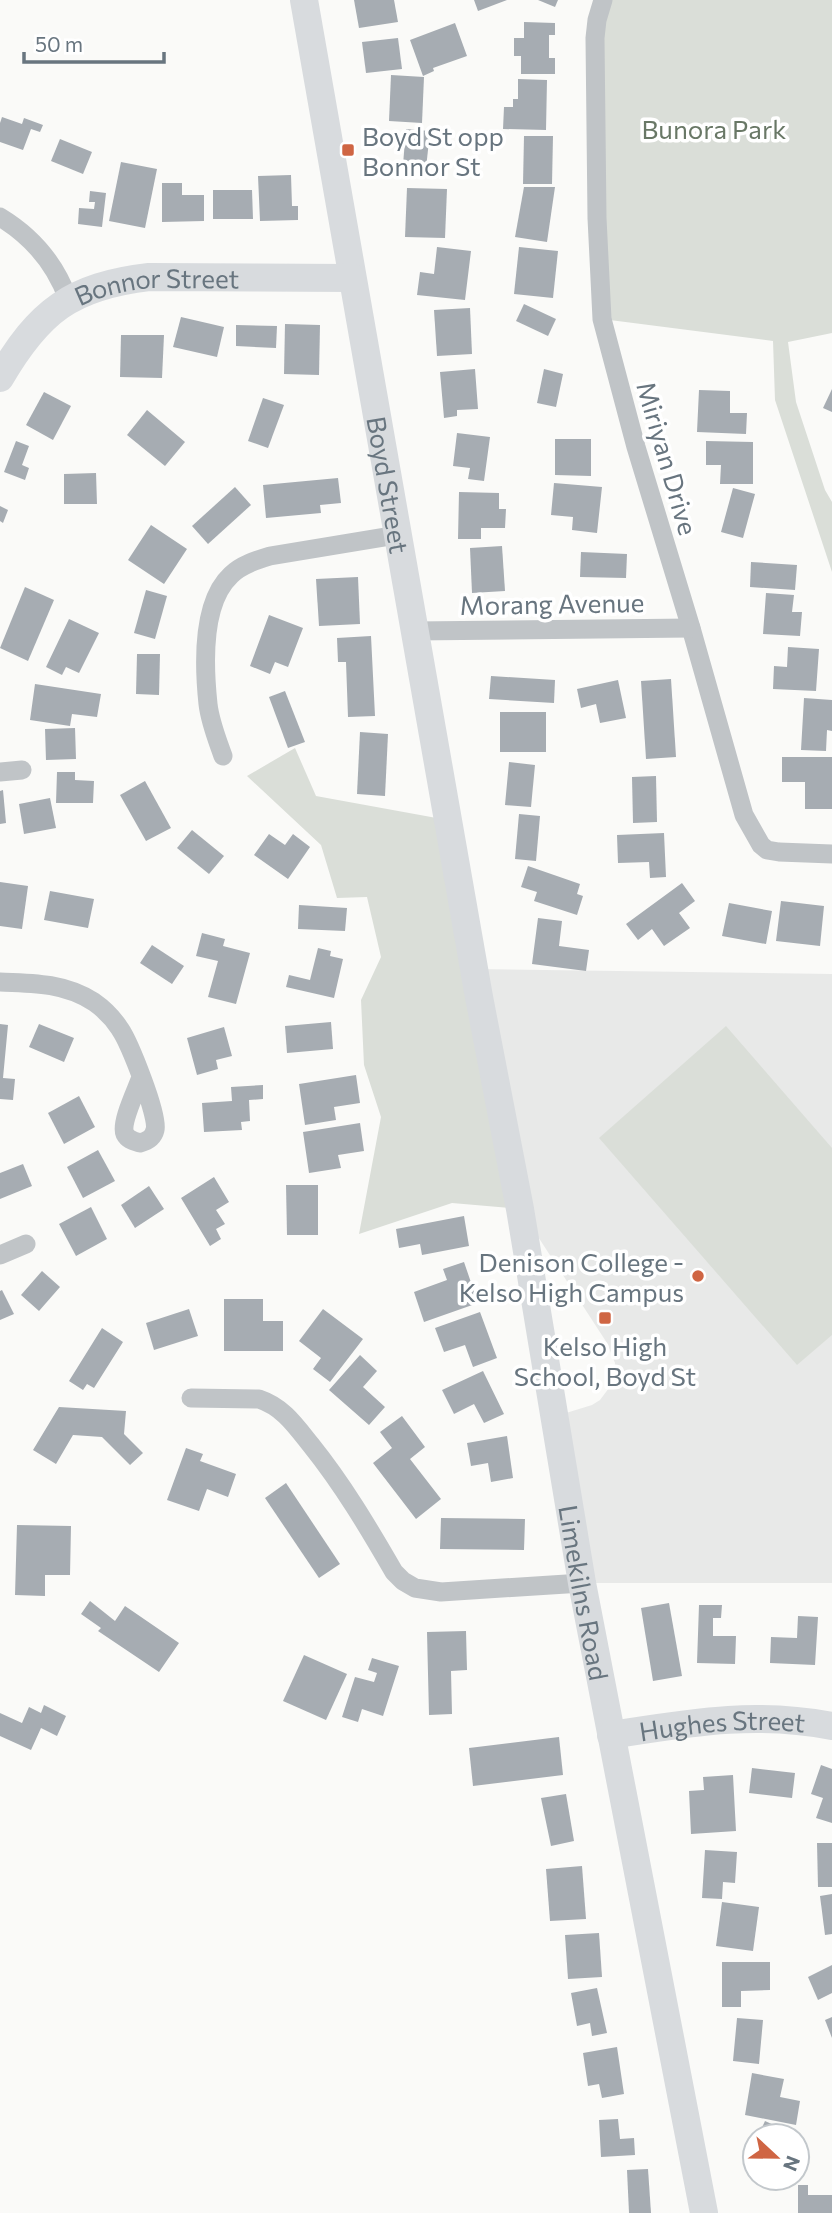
<svg xmlns="http://www.w3.org/2000/svg" width="832" height="2213" font-family="Commissioner,sans-serif">
<style>
.built{fill:#e8e9e8}
.park{fill:#daded8}
.building{fill:#a6acb2}
.lines{fill:none;stroke-linecap:round;stroke-linejoin:round}
.street{stroke:#c0c4c7;stroke-width:19}
.secondary{stroke:#d8dbde;stroke-width:28}
.poi-dot{fill:#cf6543;stroke:#fff;stroke-width:2.5}
.labels{text-anchor:middle;dominant-baseline:central;stroke-width:7;stroke-linejoin:round;paint-order:stroke}
.park-label{font-size:26px;fill:#697866;stroke:#fff}
.poi-label{font-size:26px;fill:#68757f;stroke:#fff;text-anchor:start}
.street-label{font-size:26px;fill:#68757f;stroke:#fff}
</style>
<rect width="100%" height="100%" fill="#fafaf8"/>
<!-- built -->
<path class="built" d="M474,969L832,974V1583H582L553,1417L592,1405L600,1400L612,1384L615,1363L607,1343L520,1209Z"/>
<!-- park -->
<g class="park">
<path d="M603,0H832V333L788,342L796,402L825,490L832,502V572L775,400L773,341L602,319Z"/>
<path d="M295,748L316,796L442,819L520,1209L452,1203L359,1234L381,1117L364,1065L361,1000L381,957L367,897L337,898L321,845L247,776Z"/>
<path d="M726,1026L832,1148V1335L797,1365L599,1138Z"/>
</g>
<!-- building -->
<g class="building">
<path d="M354,0H394L398,22L359,28Z"/>
<path d="M474,0H507L478,11Z"/>
<path d="M538,0H558L555,7Z"/>
<path d="M524,22L555,23V35H549V58H555V74H521V56H514V38H524Z"/>
<path d="M455,23L467,56L433,68L434,71L423,76L410,40Z"/>
<path d="M398,38L402,69L366,73L362,42Z"/>
<path d="M391,75L424,77L422,123L389,121Z"/>
<path d="M518,79L547,80L546,130L503,129L504,107H513V99H518Z"/>
<path d="M2,117L22,124L24,118L43,125L40,132L31,129L23,150L0,142V123Z"/>
<path d="M406,129L430,131L425,178L402,176Z"/>
<path d="M524,136H553L552,184H523Z"/>
<path d="M60,139L92,152L83,174L51,161Z"/>
<path d="M121,162L157,169L145,228L109,221Z"/>
<path d="M291,175L292,206H298V220L260,221L258,176Z"/>
<path d="M162,183H182V195H204V221L162,222Z"/>
<path d="M524,187H555L547,242L515,237Z"/>
<path d="M407,188L447,189L445,238L405,237Z"/>
<path d="M213,190H252L253,219H213Z"/>
<path d="M90,191L106,193L102,227L78,224L79,208L94,209L95,202H89Z"/>
<path d="M437,247L471,251L465,300L417,295L420,272L434,274Z"/>
<path d="M519,247L558,251L553,298L514,294Z"/>
<path d="M524,304L556,319L548,336L516,321Z"/>
<path d="M470,308L472,354L437,356L434,310Z"/>
<path d="M181,317L224,327L217,357L173,347Z"/>
<path d="M285,324L320,325L319,375L284,374Z"/>
<path d="M236,325L277,326L276,348L236,346Z"/>
<path d="M121,335H164L162,378L120,377Z"/>
<path d="M475,369L478,409L457,410V416L444,418L440,372Z"/>
<path d="M544,369L563,374L556,407L537,403Z"/>
<path d="M832,389V412L823,408Z"/>
<path d="M699,390L730,391V413H747L746,434L697,432Z"/>
<path d="M44,392L71,406L53,440L26,425Z"/>
<path d="M263,398L284,405L268,448L248,441Z"/>
<path d="M147,410L185,442L165,466L127,435Z"/>
<path d="M457,433L490,437L484,481L468,479L470,468L453,466Z"/>
<path d="M555,439H591V476L555,475Z"/>
<path d="M16,441L29,446L22,465L29,468L25,480L4,472Z"/>
<path d="M706,441L753,442V484H720L721,465H706Z"/>
<path d="M96,473L97,504H64V474Z"/>
<path d="M338,478L341,503L320,505L321,513L266,518L263,485Z"/>
<path d="M554,483L602,487L597,533L572,530L573,517L551,515Z"/>
<path d="M235,487L251,505L208,544L192,526Z"/>
<path d="M733,488L755,494L743,538L721,532Z"/>
<path d="M459,492L499,493V509H506L505,528H481V539H458Z"/>
<path d="M0,506L8,510L3,523L0,521Z"/>
<path d="M151,525L187,549L164,584L128,560Z"/>
<path d="M502,546L505,591L472,593L470,548Z"/>
<path d="M581,552L627,554L626,578L580,577Z"/>
<path d="M751,562L797,565L795,590L750,587Z"/>
<path d="M358,577L360,624L319,626L316,579Z"/>
<path d="M25,587L54,600L28,661L0,648Z"/>
<path d="M146,590L167,596L155,639L134,633Z"/>
<path d="M766,593L794,595L792,612H802L800,636L763,634Z"/>
<path d="M269,615L303,628L288,667L275,662L270,674L250,666Z"/>
<path d="M69,619L99,633L79,673L66,667L62,675L46,667Z"/>
<path d="M371,636L375,716L348,717L346,662H338L337,638Z"/>
<path d="M788,647L819,649L816,691L773,689L774,666L787,667Z"/>
<path d="M137,654H160L159,695L136,694Z"/>
<path d="M491,676L555,680L554,703L489,699Z"/>
<path d="M671,679L676,757L646,759L641,681Z"/>
<path d="M618,680L626,718L600,723L596,704L581,708L577,689Z"/>
<path d="M35,684L101,694L97,717L72,714L70,726L30,720Z"/>
<path d="M285,691L305,742L288,748L269,697Z"/>
<path d="M804,698L832,700V731L827,730L826,751L801,750Z"/>
<rect x="500" y="712" width="46" height="40"/>
<path d="M75,728L76,759L46,760L45,729Z"/>
<path d="M360,732L388,734L385,796L357,794Z"/>
<path d="M782,757H832V809H805V782H782Z"/>
<path d="M509,762L535,765L531,807L505,805Z"/>
<path d="M57,772H75V780L94,781L93,803H56Z"/>
<path d="M656,776L657,822L633,823L632,777Z"/>
<path d="M145,781L171,828L146,841L120,795Z"/>
<path d="M3,790L6,823L0,824V791Z"/>
<path d="M50,798L56,828L24,834L19,804Z"/>
<path d="M519,814L540,816L536,861L515,859Z"/>
<path d="M192,830L224,856L209,874L177,848Z"/>
<path d="M664,833L666,877L650,878L649,862L618,863L617,835Z"/>
<path d="M269,834L285,845L293,834L310,847L288,879L254,855Z"/>
<path d="M528,866L580,884L577,894L583,896L577,915L534,901L537,892L521,887Z"/>
<path d="M0,882L28,886L22,929L0,926Z"/>
<path d="M682,883L695,901L679,913L690,928L664,946L652,929L638,940L626,924Z"/>
<path d="M50,891L94,899L88,928L44,920Z"/>
<path d="M781,901L824,906L820,946L776,941Z"/>
<path d="M729,903L772,911L766,944L722,936Z"/>
<path d="M299,905L347,908L345,931L298,929Z"/>
<path d="M538,918L562,921L559,946L589,950L586,971L532,964Z"/>
<path d="M202,933L225,939L223,946L250,953L236,1004L208,997L218,961L196,956Z"/>
<path d="M152,945L184,966L172,984L140,963Z"/>
<path d="M318,948L331,951L330,956L343,959L334,998L286,987L289,975L310,980Z"/>
<path d="M331,1022L333,1049L287,1053L285,1026Z"/>
<path d="M0,1024L8,1025L3,1078L15,1079L13,1100L0,1099Z"/>
<path d="M39,1024L74,1038L64,1062L29,1047Z"/>
<path d="M224,1027L232,1056L216,1060L218,1069L197,1075L187,1038Z"/>
<path d="M356,1075L360,1103L334,1107L336,1120L305,1125L299,1084Z"/>
<path d="M263,1085V1099L249,1100L250,1121L241,1122L242,1130L204,1132L202,1103L232,1101L231,1087Z"/>
<path d="M79,1096L95,1127L64,1144L48,1113Z"/>
<path d="M360,1123L364,1151L338,1155L341,1168L309,1173L303,1132Z"/>
<path d="M98,1150L115,1181L83,1198L67,1167Z"/>
<path d="M23,1164L32,1186L0,1199V1173Z"/>
<path d="M214,1177L229,1202L216,1210L225,1224L216,1229L221,1239L210,1246L181,1198Z"/>
<path d="M286,1185H318V1235H287Z"/>
<path d="M149,1186L164,1209L135,1228L121,1205Z"/>
<path d="M91,1207L107,1239L76,1256L59,1224Z"/>
<path d="M464,1216L469,1246L422,1255L420,1244L399,1248L396,1229Z"/>
<path d="M464,1262L478,1303L424,1322L414,1292L447,1280L443,1269Z"/>
<path d="M42,1271L60,1287L39,1311L21,1295Z"/>
<path d="M2,1290L14,1314L0,1320V1291Z"/>
<path d="M224,1299H263V1321H283V1351H224Z"/>
<path d="M189,1309L198,1336L154,1350L146,1323Z"/>
<path d="M323,1309L363,1339L330,1382L313,1369L321,1358L299,1341Z"/>
<path d="M480,1312L497,1358L473,1367L465,1345L444,1352L435,1328Z"/>
<path d="M102,1328L123,1342L94,1388L87,1384L83,1390L69,1381Z"/>
<path d="M360,1355L377,1371L363,1387L385,1407L369,1425L329,1390Z"/>
<path d="M483,1371L504,1414L484,1423L474,1404L454,1414L442,1390Z"/>
<path d="M59,1407L126,1411L124,1434L143,1453L130,1465L102,1437L73,1435L56,1464L33,1450Z"/>
<path d="M402,1416L425,1447L410,1459L441,1499L416,1519L373,1463L392,1448L380,1432Z"/>
<path d="M507,1436L513,1478L491,1482L488,1463L471,1466L467,1443Z"/>
<path d="M186,1448L203,1454L200,1461L236,1474L228,1497L207,1489L199,1511L167,1500Z"/>
<path d="M286,1483L340,1564L319,1578L265,1498Z"/>
<path d="M441,1518L525,1519L524,1550L440,1549Z"/>
<path d="M17,1525L71,1526L70,1575H45V1596L15,1595Z"/>
<path d="M90,1601L115,1621L125,1606L179,1643L159,1672L98,1631L101,1628L81,1614Z"/>
<path d="M669,1603L682,1676L653,1681L641,1608Z"/>
<path d="M699,1605H722L721,1618H713V1636H736L735,1664L697,1663Z"/>
<path d="M798,1616L818,1617L815,1665L770,1663L771,1637L797,1638Z"/>
<path d="M466,1631L467,1670L451,1671L452,1714L429,1715L427,1632Z"/>
<path d="M304,1655L347,1674L326,1720L283,1701Z"/>
<path d="M372,1658L399,1666L383,1716L362,1709L358,1722L342,1717L355,1677L374,1682L377,1673L368,1670Z"/>
<path d="M44,1705L66,1716L57,1736L41,1728L31,1750L0,1736V1713L22,1723L29,1707L41,1713Z"/>
<path d="M559,1737L563,1775L473,1786L469,1748Z"/>
<path d="M821,1765L832,1769V1823L816,1818L823,1798L811,1794Z"/>
<path d="M752,1768L795,1773L792,1798L749,1793Z"/>
<path d="M733,1775L736,1831L691,1834L689,1791L704,1790L703,1777Z"/>
<path d="M566,1794L574,1841L551,1846L541,1798Z"/>
<path d="M817,1843H832V1887H818Z"/>
<path d="M705,1850L737,1852L735,1883L723,1882L722,1899L702,1898Z"/>
<path d="M582,1866L586,1919L550,1921L546,1869Z"/>
<path d="M832,1894V1934L825,1935L820,1896Z"/>
<path d="M722,1902L759,1907L753,1951L716,1946Z"/>
<path d="M599,1933L602,1977L568,1979L565,1935Z"/>
<path d="M722,1962H770V1990L741,1991V2007H722Z"/>
<path d="M832,1965V1993L818,2000L808,1977Z"/>
<path d="M597,1988L607,2033L592,2036L590,2023L577,2026L571,1993Z"/>
<path d="M832,2017V2038L825,2020Z"/>
<path d="M737,2018L763,2020L759,2064L733,2061Z"/>
<path d="M617,2047L624,2094L602,2098L599,2084L588,2086L583,2053Z"/>
<path d="M752,2073L784,2079L780,2097L800,2101L796,2125L745,2115Z"/>
<path d="M618,2119L620,2139L634,2138L635,2155L601,2157L599,2120Z"/>
<path d="M765,2121L803,2138L797,2152V2136H758Z"/>
<path d="M755,2143V2164L747,2160Z"/>
<path d="M648,2169L651,2213H629L627,2170Z"/>
<path d="M798,2185H808V2195H832V2213H798Z"/>
</g>
<g class="lines">
<!-- street -->
<g class="street">
<path d="M603,0L597,20L595,38L597,218L602,319L636,447L691,628L744,815L761,845L767,850L779,852L832,854"/>
<path d="M0,217C33,237 55,263 68,299"/>
<path d="M414,631L691,628"/>
<path d="M223,756C217,739 210,722 208,704C204,666 201,603 231,575C241,565 257,560 270,556L397,535"/>
<path d="M0,772L22,770"/>
<path d="M0,982C33,983 65,983 94,1002C104,1009 113,1018 120,1029C129,1042 159,1116 155,1130C153,1138 148,1141 140,1143C134,1141 128,1140 125,1134C120,1123 137,1089 141,1077"/>
<path d="M0,1255L26,1244"/>
<path d="M191,1398L259,1399C283,1407 295,1425 311,1445C343,1485 368,1527 394,1572L403,1581L415,1588L441,1592L582,1583"/>
</g>
<!-- secondary -->
<g class="secondary">
<path id="s1" d="M304,0L479,997L520,1209L582,1583L704,2213"/>
<path id="s2" d="M0,378C39,311 72,286 149,277L352,278"/>
<path id="s3" d="M611,1735C689,1723 753,1711 832,1726"/>
</g>
</g>
<!-- markers -->
<g class="poi-dot">
<rect x="341" y="143" width="14" height="14" rx="3.5"/>
<circle cx="698" cy="1276" r="7"/>
<rect x="598" y="1311" width="14" height="14" rx="3.5"/>
</g>
<g class="labels">
<!-- park labels -->
<g class="park-label">
<text x="714" y="128">Bunora Park</text>
</g>
<!-- poi labels -->
<g class="poi-label">
<text x="362" y="135">Boyd St opp<tspan x="362" dy="30">Bonnor St</tspan></text>
<text x="684" y="1261" text-anchor="end">Denison College -<tspan x="684" dy="30">Kelso High Campus</tspan></text>
<text x="605" y="1345" text-anchor="middle">Kelso High<tspan x="605" dy="30">School, Boyd St</tspan></text>
</g>
<!-- street labels -->
<g class="street-label">
<text stroke="none"><textPath href="#s2" startOffset="196">Bonnor Street</textPath></text>
<text transform="translate(668 458) rotate(74)">Miriyan Drive</text>
<text stroke="none"><textPath href="#s1" startOffset="492">Boyd Street</textPath></text>
<text transform="translate(552 603) rotate(-1)">Morang Avenue</text>
<text stroke="none"><textPath href="#s1" startOffset="1617">Limekilns Road</textPath></text>
<text stroke="none"><textPath href="#s3" startOffset="112">Hughes Street</textPath></text>
</g>
</g>
<!-- north arrow -->
<g transform="translate(776 2157) rotate(112)"><circle r="33" fill="#ffffff" stroke="#c3c8cc" stroke-width="2"/>
<path d="M0-5L12 26L0 18L-12 26Z" fill="#cf6543"/>
<text y="-10" font-size="19" font-weight="bold" text-anchor="middle" fill="#68757f">N</text>
</g>
<!-- scale -->
<path d="M24 52v10h140v-10" fill="none" stroke="#68757f" stroke-width="3.5"/>
<text x="35" y="52" font-size="21" fill="#68757f" stroke="#ffffff" stroke-width="5" paint-order="stroke">50 m</text>
</svg>
